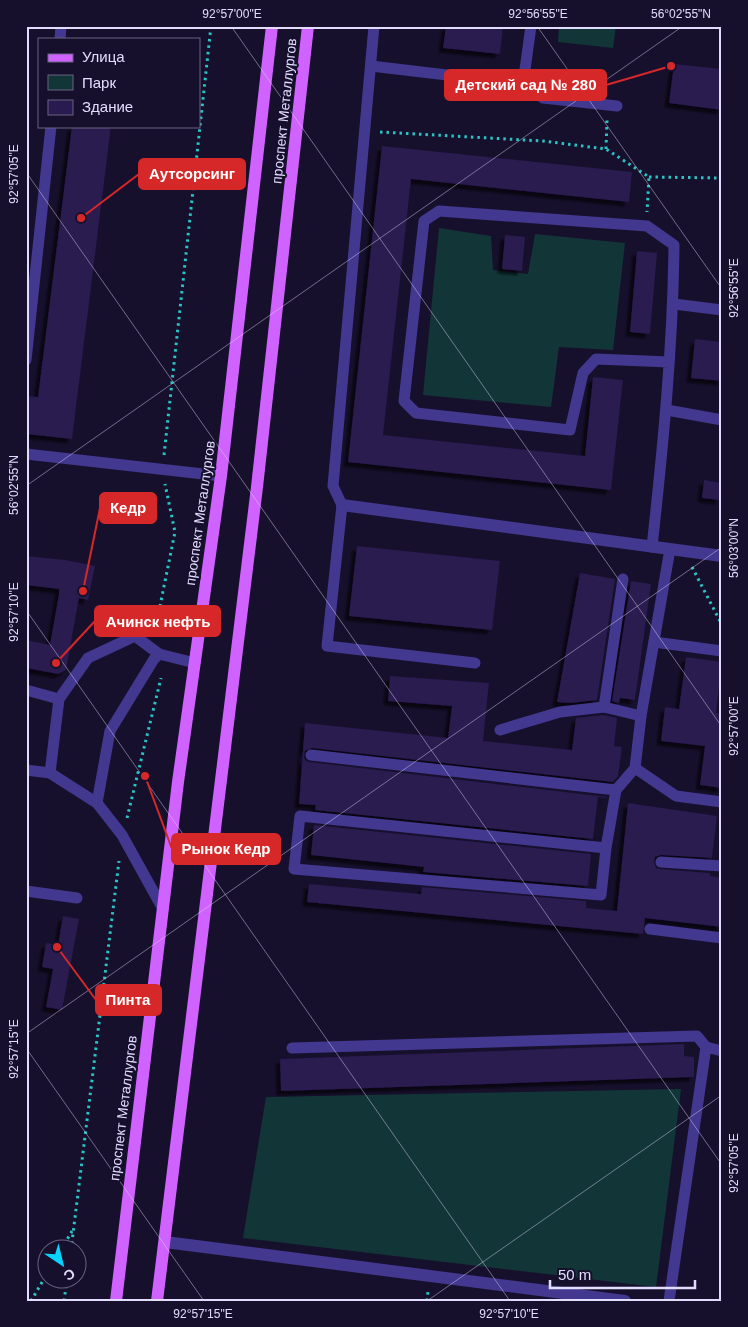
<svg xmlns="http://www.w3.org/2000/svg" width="748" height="1327" font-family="Helvetica,sans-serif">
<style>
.green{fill:#123637}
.building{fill:#291a4f;filter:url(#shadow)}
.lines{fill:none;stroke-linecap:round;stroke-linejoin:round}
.path{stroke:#28c4c6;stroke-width:3;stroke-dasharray:2.5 4;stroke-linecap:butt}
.service{stroke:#42388f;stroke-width:11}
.minor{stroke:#42388f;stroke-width:12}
.primary{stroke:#d063ff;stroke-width:12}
.ticks{fill:none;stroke:#e2dcff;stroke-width:1;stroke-opacity:0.45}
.labels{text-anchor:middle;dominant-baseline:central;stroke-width:4;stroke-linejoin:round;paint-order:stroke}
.street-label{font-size:14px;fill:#e2dcff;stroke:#17102d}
.leader{fill:none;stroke:#d62828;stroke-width:2}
.callout-dot{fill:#d62828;stroke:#17102d;stroke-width:2}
.callout{fill:#d62828;stroke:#d62828;stroke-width:2}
.callout-label{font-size:15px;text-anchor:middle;font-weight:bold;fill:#fff}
.neatline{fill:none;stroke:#e2dcff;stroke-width:2}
.ticks-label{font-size:12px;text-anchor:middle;fill:#e2dcff}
</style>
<defs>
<filter id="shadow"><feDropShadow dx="-4.5" dy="4.5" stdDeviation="1" flood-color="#0009"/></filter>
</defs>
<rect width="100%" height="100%" fill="#17102d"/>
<!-- green -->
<g class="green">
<path d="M559,26H616L613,48L558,42Z"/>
<path d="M439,228L491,236L493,270L528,274L535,234L625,243L613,350L559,347L551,407L423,395Z"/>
<path d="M681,1089L656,1287L243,1238L266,1097Z"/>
</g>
<!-- building -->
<g class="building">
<path d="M446,26H503L500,54L443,48Z"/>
<path d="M674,64L722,69V110L669,103Z"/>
<path d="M72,126H111L72,439L26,434V396L38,397Z"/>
<path d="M382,146L632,172L629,202L411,179L383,435L585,456L593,377L623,380L611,490L348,462Z"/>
<path d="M505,235L525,237L522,271L502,269Z"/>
<path d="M637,251L657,253L650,334L630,332Z"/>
<path d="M695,339L722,342V381L691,378Z"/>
<path d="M704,480L722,483L720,500L702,498Z"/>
<path d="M357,546L500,561L492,630L349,616Z"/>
<path d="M26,556L65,560L95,566L88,600L79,598L66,670L58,674L26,668V640L50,645L59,594V589L26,585Z"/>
<path d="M580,573L615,579L597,700L571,703L557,702Z"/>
<path d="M631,581L651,584L635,700L620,698L619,703L612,701Z"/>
<path d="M686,657L722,662L716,713L722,714V788L700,785L705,746L661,741L665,707L679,709Z"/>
<path d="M390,676L489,683L483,741L572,750L576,718L604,715L617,718L614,746L622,747L618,776L613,782L312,748L305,751L304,758L306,761L310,762L607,797V798L598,797L593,839L315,810L316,805L299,804L305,723L448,738L452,706L388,701Z"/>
<path d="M628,803L717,816L712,858L661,855L655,857L654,862L656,868L660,869L710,873V876L722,878V927L645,918L643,934L307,902L309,884L421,894L422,887L586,901V908L617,911Z"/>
<path d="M314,825L591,854L588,886L423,872L424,867L311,855Z"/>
<path d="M63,916L79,919L62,1010L46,1007L53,969L42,967L46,943L58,945Z"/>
<path d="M684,1044V1056L694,1057V1077L281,1091L280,1059Z"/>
</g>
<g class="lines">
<!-- path -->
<g class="path">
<path d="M380,132L543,141L606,149L649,177L647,212"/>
<path d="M606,149L607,120"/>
<path d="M649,177L722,178"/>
<path d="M164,455L211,26"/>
<path d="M692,567L722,625"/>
<path d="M146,627L158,616L175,532L165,484"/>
<path d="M127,818L161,678"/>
<path d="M61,1250L72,1231"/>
<path d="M71,1250L119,861"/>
<path d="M31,1301L48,1272"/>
<path d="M64,1301L67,1280"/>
<path d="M427,1301L428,1291"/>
</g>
<!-- service -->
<g class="service">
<path d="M374,26L333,486L342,505L327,646L475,663"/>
<path d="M60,39L61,26"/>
<path d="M371,66L523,84L543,98L617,106"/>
<path d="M523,84L531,26"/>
<path d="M674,304L722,310"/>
<path d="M26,360L51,126"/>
<path d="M667,410L722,420"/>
<path d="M26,454L221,476"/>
<path d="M652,547C663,446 673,346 674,245L647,226L439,211L424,221L404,401L416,413L570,430L583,373L596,359L669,362"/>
<path d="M654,642L722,651"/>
<path d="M26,690L59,699"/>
<path d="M604,707L623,579"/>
<path d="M500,730L560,712L604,707L641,716"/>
<path d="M311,755L616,790L606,848L601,895L294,869L300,816L606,848"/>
<path d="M635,768L676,796L722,802"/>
<path d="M26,770L50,773L97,803L122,835L163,909"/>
<path d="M50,773L59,699L88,658L135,636L159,654"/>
<path d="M616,790L635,768L641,716L670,549"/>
<path d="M97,803L110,731L154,659L159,654L195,663"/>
<path d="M661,862L722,866"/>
<path d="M26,891L77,898"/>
<path d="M650,929L722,938"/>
<path d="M292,1048L697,1036L706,1047"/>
<path d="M669,1301L706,1047L722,1051"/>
</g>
<!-- minor -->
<g class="minor">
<path d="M342,505L722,556"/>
<path d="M165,1242L625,1301"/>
</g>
<!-- primary -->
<g class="primary">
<path d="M116,1301L178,782L221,476L272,26"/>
<path d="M157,1301L257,487L308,26"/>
</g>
</g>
<!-- ticks -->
<path class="ticks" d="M231,26L722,727M537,26L722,289M26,172L722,1165M26,486L683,26M26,610L510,1301M26,1034L722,547M26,1048L204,1301M427,1301L722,1095"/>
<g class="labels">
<!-- street labels -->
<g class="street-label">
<text transform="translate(284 111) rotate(-84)">проспект Металлургов</text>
<text transform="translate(200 513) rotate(-82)">проспект Металлургов</text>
<text transform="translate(123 1108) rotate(-83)">проспект Металлургов</text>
</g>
</g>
<!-- callouts -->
<path class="leader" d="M671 66L606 85M81 218L139 174M83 591L100 508M56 663L95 621M145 776L172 849M57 947L96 1000"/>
<g class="callout-dot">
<circle cx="671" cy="66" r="5"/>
<circle cx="81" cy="218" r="5"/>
<circle cx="83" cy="591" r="5"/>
<circle cx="56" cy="663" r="5"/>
<circle cx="145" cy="776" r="5"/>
<circle cx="57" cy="947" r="5"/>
</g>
<g class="callout">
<rect x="445" y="70" width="161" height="30" rx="5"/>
<rect x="139" y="159" width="106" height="30" rx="5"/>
<rect x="100" y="493" width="56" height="30" rx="5"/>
<rect x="95" y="606" width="125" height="30" rx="5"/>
<rect x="172" y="834" width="108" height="30" rx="5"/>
<rect x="96" y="985" width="65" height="30" rx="5"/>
</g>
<g class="callout-label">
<text x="526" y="90">Детский сад № 280</text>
<text x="192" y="179">Аутсорсинг</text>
<text x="128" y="513">Кедр</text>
<text x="158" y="627">Ачинск нефть</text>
<text x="226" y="854">Рынок Кедр</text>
<text x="128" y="1005">Пинта</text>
</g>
<!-- border -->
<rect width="748" height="1327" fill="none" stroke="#17102d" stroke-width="55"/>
<!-- legend -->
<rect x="38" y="38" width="162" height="90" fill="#17102d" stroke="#686281"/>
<rect x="48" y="54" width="25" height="8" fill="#d063ff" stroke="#686281"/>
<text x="82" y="62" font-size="15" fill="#e2dcff">Улица</text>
<rect x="48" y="75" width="25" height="15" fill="#123637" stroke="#686281"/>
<text x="82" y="88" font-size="15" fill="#e2dcff">Парк</text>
<rect x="48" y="100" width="25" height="15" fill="#291a4f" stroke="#686281"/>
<text x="82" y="112" font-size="15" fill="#e2dcff">Здание</text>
<!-- north arrow -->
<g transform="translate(62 1264) rotate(145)"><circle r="24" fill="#17102d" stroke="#686281"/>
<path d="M0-4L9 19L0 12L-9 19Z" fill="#08d4ff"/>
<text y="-8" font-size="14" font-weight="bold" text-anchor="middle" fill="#e2dcff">С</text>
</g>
<!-- scale -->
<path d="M550 1280v8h145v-8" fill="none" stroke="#e2dcff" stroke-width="2.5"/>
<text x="558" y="1280" font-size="15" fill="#e2dcff" stroke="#17102d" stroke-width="4" paint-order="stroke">50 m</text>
<rect x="28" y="28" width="692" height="1272" class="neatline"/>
<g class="ticks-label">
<text x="232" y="18">92°57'00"E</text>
<text x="538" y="18">92°56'55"E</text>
<text x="681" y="18">56°02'55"N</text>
<text transform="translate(14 174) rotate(-90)" y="4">92°57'05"E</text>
<text transform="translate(734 288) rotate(-90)" y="4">92°56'55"E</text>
<text transform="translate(14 485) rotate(-90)" y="4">56°02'55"N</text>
<text transform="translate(734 548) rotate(-90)" y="4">56°03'00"N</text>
<text transform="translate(14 612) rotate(-90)" y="4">92°57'10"E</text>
<text transform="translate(734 726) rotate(-90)" y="4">92°57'00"E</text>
<text transform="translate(14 1049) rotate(-90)" y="4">92°57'15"E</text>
<text transform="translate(734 1163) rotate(-90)" y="4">92°57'05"E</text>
<text x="203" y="1318">92°57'15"E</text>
<text x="509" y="1318">92°57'10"E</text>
</g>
</svg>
